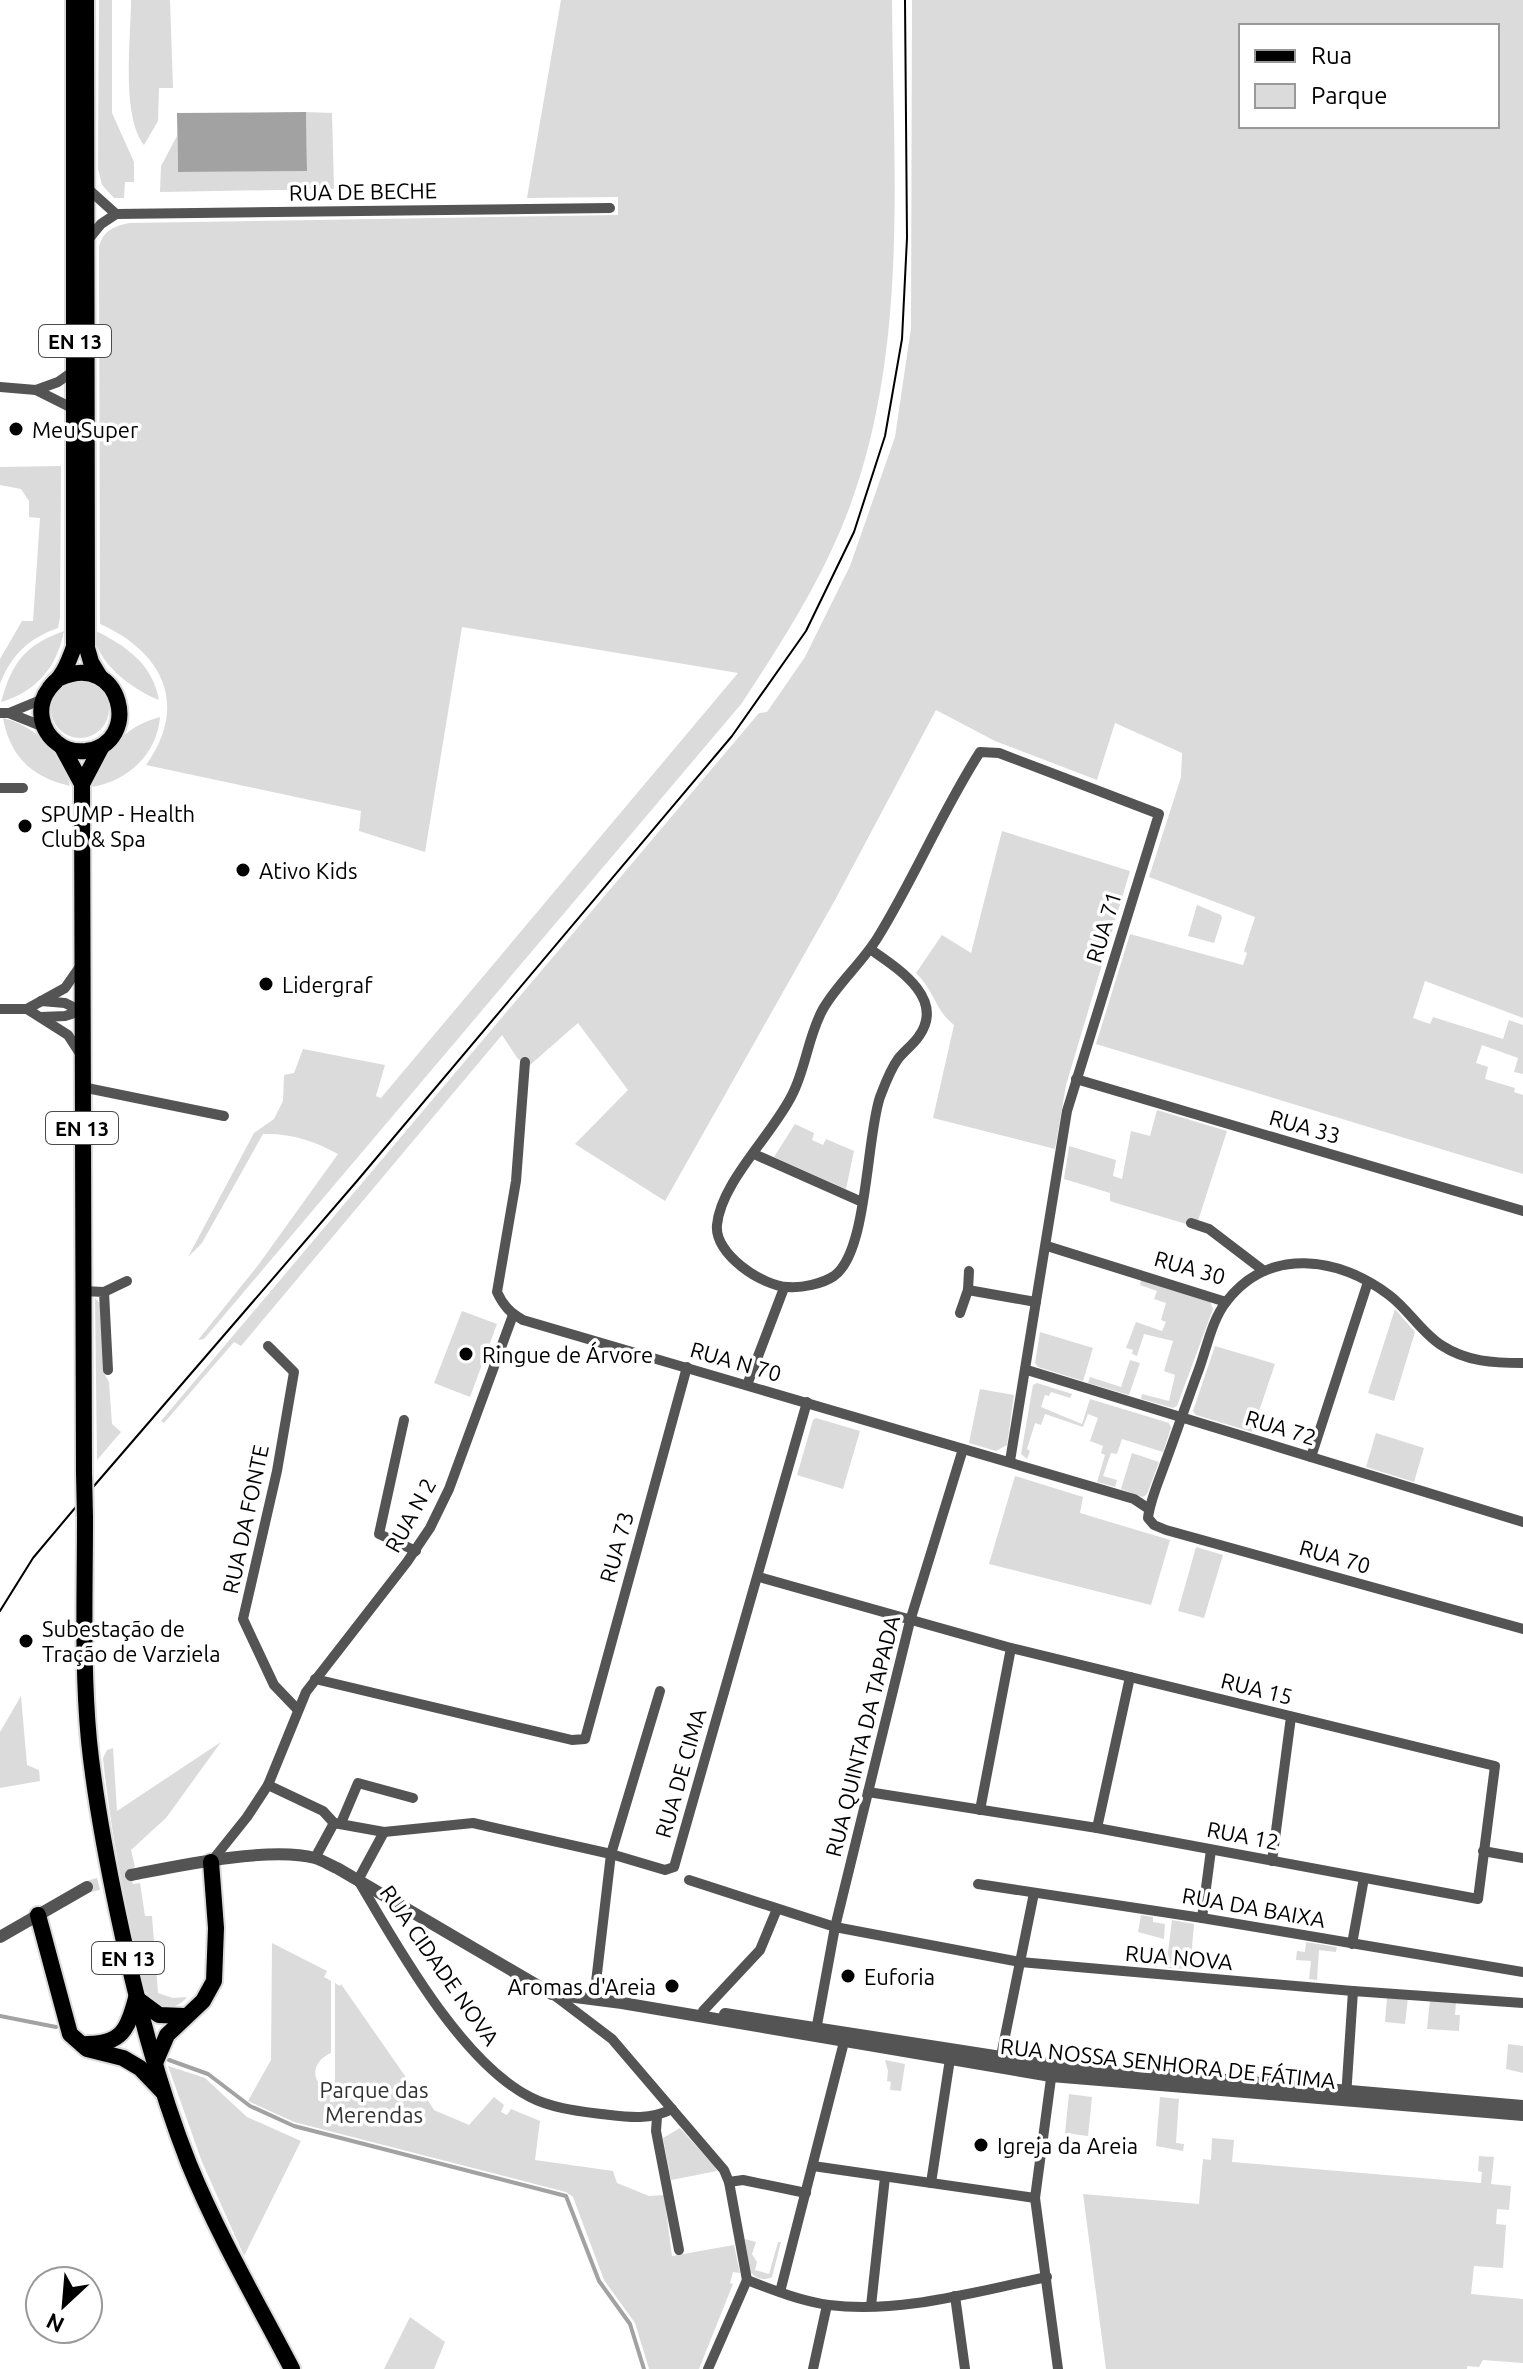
<svg xmlns="http://www.w3.org/2000/svg" width="1523" height="2369" font-family="Ubuntu,sans-serif">
<style>
.green{fill:#dbdbdb;fill-rule:evenodd}
.water{fill:#a2a2a2}
.lines{fill:none;stroke-linecap:round;stroke-linejoin:round}
.stream{stroke:#a2a2a2;stroke-width:4}
.tertiary-tunnel{stroke:#d9d9d9;stroke-width:12;stroke-dasharray:12 6;stroke-linecap:butt}
.primary-casing{stroke:#dbdbdb;stroke-width:20}
.minor{stroke:#545454;stroke-width:10}
.tertiary{stroke:#545454;stroke-width:12}
.primary{stroke:#000;stroke-width:16}
.tram{stroke:#000;stroke-width:2}
.primary-bridge-casing{stroke:#dbdbdb;stroke-width:20;stroke-linecap:butt}
.primary-bridge{stroke:#000;stroke-width:16}
.poi-dot{fill:#000;stroke:#fff;stroke-width:3}
.labels{text-anchor:middle;dominant-baseline:central;stroke-width:7;stroke-linejoin:round;paint-order:stroke}
.shield{fill:#fff;stroke:#4c4c4c;stroke-width:2}
.shield-label{font-size:20px;font-weight:bold;fill:#000}
.street-label{font-size:22px;fill:#000;stroke:#fff}
.poi-label{font-size:22px;fill:#000;stroke:#fff;text-anchor:start}
.park-label{font-size:22px;fill:#323232;stroke:#fff}
</style>
<rect width="100%" height="100%" fill="#fff"/>
<!-- green -->
<g class="green">
<path d="M99,0H112V113L134,162V182H125L124,198H114L102,185L98,169Z"/>
<path d="M131,0H170L173,88H159L158,121L144,145C121,115 131,39 131,0Z"/>
<path d="M561,0H892C893,169 909,345 850,506C824,577 783,640 742,703L204,1339L198,1340L259,1264L338,1154C315,1141 290,1133 263,1134L202,1243L188,1257L254,1133L274,1119L283,1101L284,1075L294,1073L303,1049L385,1065L376,1096L381,1098L738,673L462,627L425,852L359,831L361,811L146,765C189,705 163,652 100,624L99,246C104,230 114,226 130,223L618,215V197L527,198Z"/>
<path d="M912,0H1523V1018L1425,981L1413,1018L1430,1024L1433,1017L1503,1039L1509,1020L1523,1025V1074L1514,1072L1518,1058L1482,1045L1476,1063L1488,1067L1485,1079L1515,1088L1514,1092L1523,1095V1174L1096,1044L1130,934L1243,965L1247,953L1244,951L1255,917L1149,877L1181,777L1182,753L1115,723L1097,780L995,741L936,710L835,900L665,1201L575,1144L628,1090L578,1023L530,1065L518,1059L502,1035L241,1346L234,1342L164,1423L161,1421L759,713L767,712L805,657L850,566L895,437L911,328ZM1241,26H1497V126H1241Z"/>
<path d="M306,112L332,113L334,189L160,192L161,166L177,136L178,172L307,171Z"/>
<path d="M61,466L60,617L58,628C29,638 11,655 0,684V659L22,621H33L40,518L29,517V501L21,489L0,485V467Z"/>
<path d="M94,630C126,646 152,663 159,700C133,690 93,661 94,630Z"/>
<path d="M64,631C57,667 36,692 1,702C12,662 25,645 64,631Z"/>
<circle cx="80" cy="709" r="29"/>
<path d="M160,717C157,754 128,781 92,787C108,751 120,728 160,717Z"/>
<path d="M3,718C35,726 63,752 70,786C31,777 10,756 3,718Z"/>
<path d="M1002,831L1130,871L1066,1085L1055,1149L933,1118L954,1025C935,1010 935,992 916,973L942,935L971,953Z"/>
<path d="M1197,905L1221,915L1222,918L1214,943L1188,936Z"/>
<path d="M1157,1110L1227,1131L1196,1227L1116,1203L1110,1201V1193L1064,1179L1069,1146L1116,1160L1113,1176L1122,1179L1131,1131L1150,1136Z"/>
<path d="M795,1124L814,1133L812,1140L823,1145L826,1139L854,1151L846,1189L774,1157Z"/>
<path d="M1141,1280L1210,1301L1213,1309L1177,1406L1173,1408L1141,1399L1142,1394L1169,1401L1175,1375L1164,1371L1173,1341L1144,1334L1137,1356L1132,1354L1133,1350L1126,1348L1136,1322L1162,1331L1166,1322L1161,1320L1166,1303L1154,1299L1157,1291L1140,1285Z"/>
<path d="M95,1298L101,1304L104,1373L109,1382L112,1424L121,1432L97,1460Z"/>
<path d="M1395,1309L1415,1332L1394,1401L1368,1393Z"/>
<path d="M462,1311L497,1324L470,1397L434,1383Z"/>
<path d="M1040,1332L1093,1348L1083,1381L1038,1367L1035,1363Z"/>
<path d="M1215,1346L1275,1364L1252,1432L1196,1415L1193,1411Z"/>
<path d="M1130,1360L1140,1363L1129,1395L1088,1383L1090,1377L1121,1387Z"/>
<path d="M1037,1383L1072,1394L1070,1398L1051,1392L1049,1396L1045,1395L1041,1407L1082,1424L1090,1399L1169,1423L1171,1428L1163,1452L1122,1439L1117,1454L1111,1453L1103,1476L1117,1480L1115,1487L1097,1482L1105,1455L1101,1453L1103,1446L1090,1441L1098,1418L1088,1414L1083,1427L1045,1414L1041,1425L1035,1423L1027,1449L1030,1451L1027,1459L1021,1454L1033,1385Z"/>
<path d="M980,1389L1014,1395L1007,1445L996,1451L969,1443Z"/>
<path d="M816,1418L860,1431L843,1489L797,1475L813,1420Z"/>
<path d="M1376,1433L1424,1448L1414,1482L1366,1467Z"/>
<path d="M1132,1453L1159,1462L1147,1494L1143,1497L1121,1489Z"/>
<path d="M1015,1476L1083,1497L1080,1513L1170,1540L1151,1605L989,1564Z"/>
<path d="M1196,1547L1223,1555L1204,1618L1178,1611Z"/>
<path d="M21,1696L27,1765L39,1770L40,1781L0,1788V1732Z"/>
<path d="M221,1742L166,1818L131,1850L135,1867L128,1871L133,1884L140,1883L145,1916H152L158,1993L173,1998L187,1997C172,2015 156,2007 145,1990C127,1913 111,1837 103,1758L107,1750L113,1748L117,1811Z"/>
<path d="M1141,1915L1153,1917V1922L1165,1924L1164,1939L1138,1932Z"/>
<path d="M1172,1920L1194,1924L1190,1969L1166,1968Z"/>
<path d="M1306,1942L1337,1947L1336,1952L1319,1950L1317,1980L1309,1979L1311,1961L1296,1960L1297,1951L1305,1952Z"/>
<path d="M272,1943L327,1971L324,1977L331,1981V2053C311,2062 309,2083 331,2091L330,2102H335V1983L340,1986L341,1984L419,2096L424,2094L434,2110L469,2125L494,2097L504,2105L501,2112L507,2115L511,2109L540,2121L535,2160L613,2171L617,2183L649,2196L664,2195L672,2256L734,2245L740,2273L733,2272L730,2283L733,2284L699,2369H649L635,2323L604,2280L573,2197L566,2192L294,2122L248,2101L271,2060Z"/>
<path d="M1387,1997L1408,1998L1405,2024L1385,2022Z"/>
<path d="M1430,2000L1456,2002L1455,2015H1460L1459,2031L1427,2029Z"/>
<path d="M1508,2044L1523,2046V2073L1506,2069Z"/>
<path d="M885,2060L905,2064L901,2091L890,2090L891,2082L887,2081L888,2071Z"/>
<path d="M168,2066L205,2078L247,2117L301,2141L244,2256L202,2162Z"/>
<path d="M1069,2094L1092,2097L1088,2136L1065,2133Z"/>
<path d="M1160,2097L1179,2099L1176,2143L1184,2144L1183,2151L1156,2146Z"/>
<path d="M680,2128L714,2166L717,2171L671,2180L663,2138Z"/>
<path d="M1212,2138L1234,2140L1232,2162L1481,2183L1482,2172L1478,2171L1479,2156L1494,2157L1491,2184L1511,2186L1509,2210L1497,2209L1496,2224L1506,2225L1503,2268L1474,2266L1471,2294L1523,2299V2363L1483,2360L1479,2367L1467,2366V2369H1106L1083,2194L1199,2204L1203,2159L1211,2160Z"/>
<path d="M745,2239L756,2242L752,2254L757,2262L755,2270L769,2274L778,2242H781L772,2277C764,2281 757,2279 750,2272Z"/>
<path d="M410,2317L445,2342L434,2369H384Z"/>
</g>
<!-- water -->
<path class="water" d="M306,112L307,171L178,172L177,113Z"/>
<g class="lines">
<!-- stream -->
<g class="stream">
<path d="M0,2016L56,2027"/>
<path d="M169,2060L208,2074L250,2106L294,2126L566,2196L599,2281L630,2324L644,2369"/>
</g>
<!-- tertiary-tunnel -->
<path class="tertiary-tunnel" d="M87,1887L131,1875"/>
<defs>
<g id="primary">
<path d="M86,0L87,648L91,662L100,677"/>
<path d="M60,678C122,650 143,744 86,751C76,752 65,750 57,743C40,730 36,706 49,689C52,684 58,680 61,675C67,667 70,657 74,647V0"/>
<path d="M62,747L82,784"/>
<path d="M84,1473L82,784L102,746"/>
<path d="M85,1518C85,1592 82,1667 89,1741C95,1799 106,1857 118,1914C136,1999 157,2083 189,2164C218,2235 257,2302 292,2369"/>
<path d="M38,1915L70,2034L87,2049L123,2058L140,2068L162,2091"/>
<path d="M87,2044C122,2044 128,2029 136,1998L159,2015L184,2016"/>
<path d="M155,2063L167,2035L203,2001L214,1981L216,1928L211,1862"/>
</g>
</defs>
<!-- primary casing -->
<use href="#primary" class="primary-casing"/>
<!-- minor -->
<g class="minor">
<path d="M87,188L116,214"/>
<path d="M87,241L101,224L116,214L610,208"/>
<path d="M0,387L36,390L74,409"/>
<path d="M36,390L58,382L75,370"/>
<path d="M0,713H9L44,727"/>
<path d="M9,713L43,699"/>
<path d="M0,788H23"/>
<path d="M870,949C897,968 946,998 919,1036C913,1045 904,1051 898,1059C890,1070 885,1084 880,1097C866,1138 868,1252 834,1276C822,1284 802,1288 788,1287C762,1286 714,1254 717,1225C721,1182 773,1134 792,1095C806,1068 808,1036 823,1009C838,983 862,963 878,937C915,877 942,811 980,752L999,753L1159,814L1067,1111L1010,1461"/>
<path d="M41,1001L65,1003L81,1011"/>
<path d="M0,1009H27L65,988L81,965"/>
<path d="M27,1009L68,1035L81,1055"/>
<path d="M41,1017L65,1016L81,1011"/>
<path d="M525,1062L516,1181L497,1292C503,1305 510,1313 523,1320L1134,1499L1149,1509"/>
<path d="M1076,1079L1523,1211"/>
<path d="M82,1087L224,1116"/>
<path d="M754,1154L862,1202"/>
<path d="M1191,1223L1209,1229L1264,1271"/>
<path d="M1047,1246L1226,1302"/>
<path d="M968,1290L969,1271"/>
<path d="M83,1291L104,1292L108,1370"/>
<path d="M104,1292L127,1281"/>
<path d="M960,1313L968,1290L1036,1302"/>
<path d="M268,1346L294,1372L277,1471L243,1619L274,1685L298,1710"/>
<path d="M1523,1363C1494,1363 1467,1362 1441,1345C1421,1332 1408,1309 1389,1295C1339,1257 1269,1246 1226,1302C1212,1320 1207,1347 1199,1369C1187,1401 1176,1434 1164,1466C1158,1483 1150,1501 1148,1518L1154,1525L1166,1530L1523,1629"/>
<path d="M1027,1370L1523,1522"/>
<path d="M747,1385L784,1288"/>
<path d="M404,1420L379,1534L416,1551"/>
<path d="M1311,1457L1368,1282"/>
<path d="M759,1577L1011,1648L1495,1766L1478,1899L1097,1828L868,1792"/>
<path d="M315,1679L572,1740L585,1739L687,1367"/>
<path d="M268,1785L323,1811L334,1823"/>
<path d="M980,1810L1011,1648"/>
<path d="M341,1823L358,1783L413,1798"/>
<path d="M1097,1828L1130,1677"/>
<path d="M384,1832L358,1880C397,1946 461,2062 530,2097C551,2108 578,2111 601,2114C627,2117 648,2121 672,2109"/>
<path d="M1483,1851L1523,1858"/>
<path d="M315,1858L334,1823L384,1832L473,1823L611,1854L665,1870L674,1867L807,1402"/>
<path d="M1272,1861L1291,1717"/>
<path d="M211,1862L247,1817L268,1785L306,1692L407,1562L430,1528L449,1489L513,1315"/>
<path d="M689,1880L835,1927L1020,1962L1353,1991L1523,2003"/>
<path d="M978,1884L1202,1918L1523,1972"/>
<path d="M1202,1918L1211,1850"/>
<path d="M1352,1944L1364,1878"/>
<path d="M554,1995L612,2039L724,2170L729,2182L747,2280"/>
<path d="M594,1999L611,1854L660,1691"/>
<path d="M703,2011L760,1950L777,1909"/>
<path d="M815,2036L835,1927L910,1621L963,1449"/>
<path d="M1000,2061L1034,1893"/>
<path d="M1052,2071L1035,2198L1058,2369"/>
<path d="M1346,2097L1353,1991"/>
<path d="M657,2117L656,2131L679,2250"/>
<path d="M813,2166L1035,2198"/>
<path d="M729,2182L743,2180L806,2193"/>
<path d="M931,2183L950,2059"/>
<path d="M747,2280C773,2290 801,2301 829,2305C901,2314 977,2291 1047,2277"/>
<path d="M780,2292L844,2042"/>
<path d="M955,2296L965,2369"/>
<path d="M871,2306L885,2177"/>
<path d="M708,2369L747,2280"/>
<path d="M813,2369L827,2305"/>
</g>
<!-- tertiary -->
<g class="tertiary">
<path d="M131,1875C177,1866 270,1846 315,1858C322,1860 330,1865 337,1868L552,1994L622,2003L1051,2076L1523,2115"/>
<path d="M0,1937L87,1887"/>
<path d="M725,2014L1053,2065L1523,2106"/>
</g>
<!-- primary -->
<use href="#primary" class="primary"/>
<!-- tram -->
<path class="tram" d="M0,1611L33,1558L75,1508L357,1181L732,736L806,631L854,532L885,436L902,339L907,238L905,0"/>
<defs>
<path id="primary-bridge" d="M84,1473L85,1518"/>
</defs>
<!-- primary-bridge casing -->
<use href="#primary-bridge" class="primary-bridge-casing"/>
<!-- primary-bridge -->
<use href="#primary-bridge" class="primary-bridge"/>
</g>
<!-- markers -->
<g class="poi-dot">
<circle cx="16" cy="429" r="8"/>
<circle cx="25" cy="826" r="8"/>
<circle cx="243" cy="870" r="8"/>
<circle cx="266" cy="984" r="8"/>
<circle cx="466" cy="1354" r="8"/>
<circle cx="26" cy="1641" r="8"/>
<circle cx="848" cy="1976" r="8"/>
<circle cx="672" cy="1986" r="8"/>
<circle cx="981" cy="2145" r="8"/>
</g>
<g class="labels">
<!-- shield labels -->
<g class="shield">
<rect x="39" y="325" width="72" height="32" rx="6"/>
<rect x="46" y="1112" width="72" height="32" rx="6"/>
<rect x="92" y="1942" width="72" height="32" rx="6"/>
</g>
<g class="shield-label">
<text x="75" y="341">EN 13</text>
<text x="82" y="1128">EN 13</text>
<text x="128" y="1958">EN 13</text>
</g>
<!-- street labels -->
<g class="street-label">
<text transform="translate(363 191) rotate(-1)">RUA DE BECHE</text>
<text transform="translate(1103 927) rotate(-73)">RUA 71</text>
<text transform="translate(1305 1126) rotate(16)">RUA 33</text>
<text transform="translate(1190 1267) rotate(16)">RUA 30</text>
<text transform="translate(736 1361) rotate(16)">RUA N 70</text>
<text transform="translate(1281 1427) rotate(17)">RUA 72</text>
<text transform="translate(410 1515) rotate(-61)">RUA N 2</text>
<text transform="translate(245 1519) rotate(-78)">RUA DA FONTE</text>
<text transform="translate(616 1547) rotate(-74)">RUA 73</text>
<text transform="translate(1335 1556) rotate(16)">RUA 70</text>
<text transform="translate(1257 1688) rotate(14)">RUA 15</text>
<text transform="translate(862 1736) rotate(-76)">RUA QUINTA DA TAPADA</text>
<text transform="translate(680 1773) rotate(-74)">RUA DE CIMA</text>
<text transform="translate(1243 1835) rotate(11)">RUA 12</text>
<text transform="translate(1254 1907) rotate(10)">RUA DA BAIXA</text>
<text transform="translate(1179 1957) rotate(5)">RUA NOVA</text>
<text transform="translate(440 1965) rotate(55)">RUA CIDADE NOVA</text>
<text transform="translate(1168 2063) rotate(6)">RUA NOSSA SENHORA DE FÁTIMA</text>
</g>
<!-- poi labels -->
<g class="poi-label">
<text x="32" y="429">Meu Super</text>
<text x="41" y="813">SPUMP - Health<tspan x="41" dy="25">Club &amp; Spa</tspan></text>
<text x="259" y="870">Ativo Kids</text>
<text x="282" y="984">Lidergraf</text>
<text x="482" y="1354">Ringue de Árvore</text>
<text x="42" y="1628">Subestação de<tspan x="42" dy="25">Tração de Varziela</tspan></text>
<text x="864" y="1976">Euforia</text>
<text x="656" y="1986" text-anchor="end">Aromas d'Areia</text>
<text x="997" y="2145">Igreja da Areia</text>
</g>
<!-- park labels -->
<g class="park-label">
<text x="374" y="2089">Parque das<tspan x="374" dy="25">Merendas</tspan></text>
</g>
</g>
<!-- legend -->
<rect x="1239" y="24" width="260" height="104" fill="#ffffff" stroke="#999999" stroke-width="2"/>
<rect x="1255" y="50" width="40" height="12" fill="#000000" stroke="#999999" stroke-width="2"/>
<text x="1311" y="64" font-size="24" fill="#000000">Rua</text>
<rect x="1255" y="84" width="40" height="24" fill="#dbdbdb" stroke="#999999" stroke-width="2"/>
<text x="1311" y="104" font-size="24" fill="#000000">Parque</text>
<!-- north arrow -->
<g transform="translate(64 2305) rotate(206)"><circle r="38" fill="#ffffff" stroke="#999999" stroke-width="2"/>
<path d="M0-6L14 30L0 20L-14 30Z" fill="#000000"/>
<text y="-12" font-size="22" font-weight="bold" text-anchor="middle" fill="#000000">N</text>
</g>
</svg>
